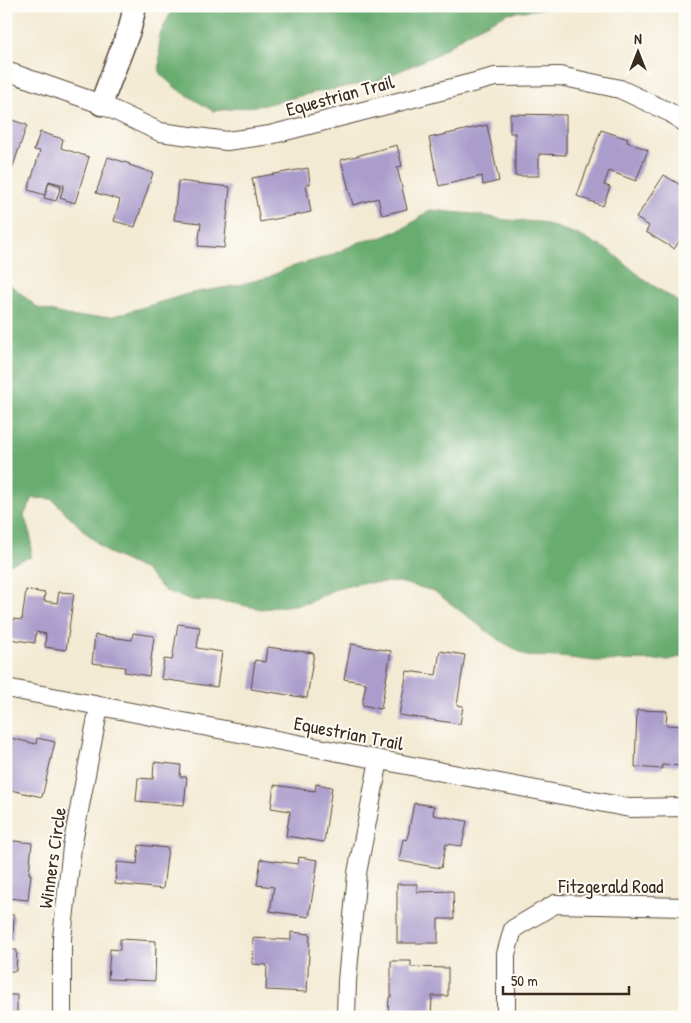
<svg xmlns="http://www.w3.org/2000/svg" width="691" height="1023" font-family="'Patrick Hand',sans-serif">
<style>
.forest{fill:#68ac70;stroke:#526b47}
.building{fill:#aa9dcc}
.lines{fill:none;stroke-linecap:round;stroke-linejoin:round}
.minor-casing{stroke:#574739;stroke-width:20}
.tertiary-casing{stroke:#574739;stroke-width:25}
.minor{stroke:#fff;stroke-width:18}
.tertiary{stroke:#fff;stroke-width:22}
.labels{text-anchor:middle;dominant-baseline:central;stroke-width:4;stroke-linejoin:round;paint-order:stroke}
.street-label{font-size:19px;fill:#3b2a1e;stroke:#fdfcf7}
</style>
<rect width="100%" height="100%" fill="#fdfcf7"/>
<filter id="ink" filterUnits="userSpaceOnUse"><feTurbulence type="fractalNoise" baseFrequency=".02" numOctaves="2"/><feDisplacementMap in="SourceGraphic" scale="10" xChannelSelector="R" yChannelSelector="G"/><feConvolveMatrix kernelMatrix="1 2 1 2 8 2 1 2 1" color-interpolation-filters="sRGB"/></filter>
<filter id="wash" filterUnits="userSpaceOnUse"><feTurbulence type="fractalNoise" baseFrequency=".0096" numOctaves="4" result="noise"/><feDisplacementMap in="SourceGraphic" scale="20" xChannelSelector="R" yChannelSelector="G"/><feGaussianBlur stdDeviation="1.12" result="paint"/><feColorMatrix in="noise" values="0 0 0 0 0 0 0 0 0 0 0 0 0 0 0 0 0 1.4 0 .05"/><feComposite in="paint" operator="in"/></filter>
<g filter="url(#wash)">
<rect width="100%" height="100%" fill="#f3ead3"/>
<!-- forest -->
<g class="forest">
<path d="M174,6H563L508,13L468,33L436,55L377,81L312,93L264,105L213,111L177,89L160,74L159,37Z"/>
<path d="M430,210L472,214L507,220L540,222L576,234L610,251L646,281L685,306V656L668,660L595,661L560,657L526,656L496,638L434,591L399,582L361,583L333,590L308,603L262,609L227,602L192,600L165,591L145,570L107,552L83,530L52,499L33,498L24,515L31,538V557L6,565V281L38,308L74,317L114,316L191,293L235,286L269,277L288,268L329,256L360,242L383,237L406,227Z"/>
</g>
<g id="blocks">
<!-- building -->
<g class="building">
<path d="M510,114L566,115V155L539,154V176H515V133H510Z"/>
<path d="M6,118L27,125L11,172L6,170Z"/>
<path d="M487,125L499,181L483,185L482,176L439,186L429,138Z"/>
<path d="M601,130L628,139L627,142L648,150L636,181L609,171L604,185L610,187L603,206L577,196Z"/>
<path d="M40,132L63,139L61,148L89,157L75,203L60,198L64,185L49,181L45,195L28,190L40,151L34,150Z"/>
<path d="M397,145L402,166L397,167L407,209L382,215L378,198L353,205L341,160Z"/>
<path d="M108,157L130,164L129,165L153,173L135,227L114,221L120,200L96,193Z"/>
<path d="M308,168L310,184H306L311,212L260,222L252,178Z"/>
<path d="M664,175L685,188V233L674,249L646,232L649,226L636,218Z"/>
<path d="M178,181L230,187L224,248L198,246L201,223L174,220Z"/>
<path d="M49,182L61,186L56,201L44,198Z"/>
<path d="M26,590L45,593L44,601L57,603L59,592L74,593L66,650L45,647L46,634L36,632L35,643L10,639L13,619L22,620Z"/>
<path d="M178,624L200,627L197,648L222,652L217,687L161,679L164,659L172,660Z"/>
<path d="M133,633L154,636L149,676L124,672L125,667L92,663L95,635L132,640Z"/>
<path d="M351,644L391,651L381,709L362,705L366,683L344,679Z"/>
<path d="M267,647L314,653L307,698L251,689L255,660L265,662Z"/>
<path d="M440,651L465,655L457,705L463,706L460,724L399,715L407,671L436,675Z"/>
<path d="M637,710L667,711L666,725L685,726V766L662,765V769L635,767Z"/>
<path d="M6,737L36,744L37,738L55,742L42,797L6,789Z"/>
<path d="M154,762L181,765L180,777H187L184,805L136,801L138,778L153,779Z"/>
<path d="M316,784L332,787L324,842L286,836L290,811L271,808L274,785L315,791Z"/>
<path d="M414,803L434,806L433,815L467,821L462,846L446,844L441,868L399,861L403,839L407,840Z"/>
<path d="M6,840L32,843L29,874H31L28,900L8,898L9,890L6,889Z"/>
<path d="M139,845L168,848L163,889L115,884L117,862L137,864Z"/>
<path d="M299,857L318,860L309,917L270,911L274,887L257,885L261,859L298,864Z"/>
<path d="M397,884H417V892L453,891L454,919H438V943H397Z"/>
<path d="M6,915H14L13,940L6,939Z"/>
<path d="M291,932L310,934L307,992L266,990L267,965L252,964L253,938L291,940Z"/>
<path d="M120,939L156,941L155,981L108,979L110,949L120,950Z"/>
<path d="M6,950H17L16,971H6Z"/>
<path d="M391,961H411V967L448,968V996H432L431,1017H388L389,997H391Z"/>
<rect x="6" y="995" width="11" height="22"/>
</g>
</g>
</g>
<g filter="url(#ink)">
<use href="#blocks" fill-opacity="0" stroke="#574739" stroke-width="1"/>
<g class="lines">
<defs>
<g id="minor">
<path d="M6,71L101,104L160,132L227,141L270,135L495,77L560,76L620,89L671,113L685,123"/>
<path d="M6,688L630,808L685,807"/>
<path d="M62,1017V938L72,847L99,707"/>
<path d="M346,1017L347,981L357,873L379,760"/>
<path d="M506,1017V954L513,929L555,904L685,907"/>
</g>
<path id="tertiary" d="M101,104L130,28L135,6"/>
</defs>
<!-- minor casing -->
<use href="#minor" class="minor-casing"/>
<!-- tertiary casing -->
<use href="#tertiary" class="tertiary-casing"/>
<!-- minor -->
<use href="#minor" class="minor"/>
<!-- tertiary -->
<use href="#tertiary" class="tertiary"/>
</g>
</g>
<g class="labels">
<!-- street labels -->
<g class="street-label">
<text transform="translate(340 95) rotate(-15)">Equestrian Trail</text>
<text transform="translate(349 733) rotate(11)">Equestrian Trail</text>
<text transform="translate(52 858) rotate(-82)">Winners Circle</text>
<text x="611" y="886">Fitzgerald Road</text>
</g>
</g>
<!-- margin -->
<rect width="691" height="1023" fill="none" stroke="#fdfcf7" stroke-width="25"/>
<!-- north arrow -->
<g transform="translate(638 52)" stroke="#fdfcf7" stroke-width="4" paint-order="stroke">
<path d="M0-4L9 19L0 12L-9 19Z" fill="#3b2a1e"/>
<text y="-8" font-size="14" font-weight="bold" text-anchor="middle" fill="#3b2a1e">N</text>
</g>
<!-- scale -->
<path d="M503 986v8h126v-8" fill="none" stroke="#3b2a1e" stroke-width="2.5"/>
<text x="511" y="986" font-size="15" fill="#3b2a1e" stroke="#fdfcf7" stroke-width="4" paint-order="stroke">50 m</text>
</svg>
